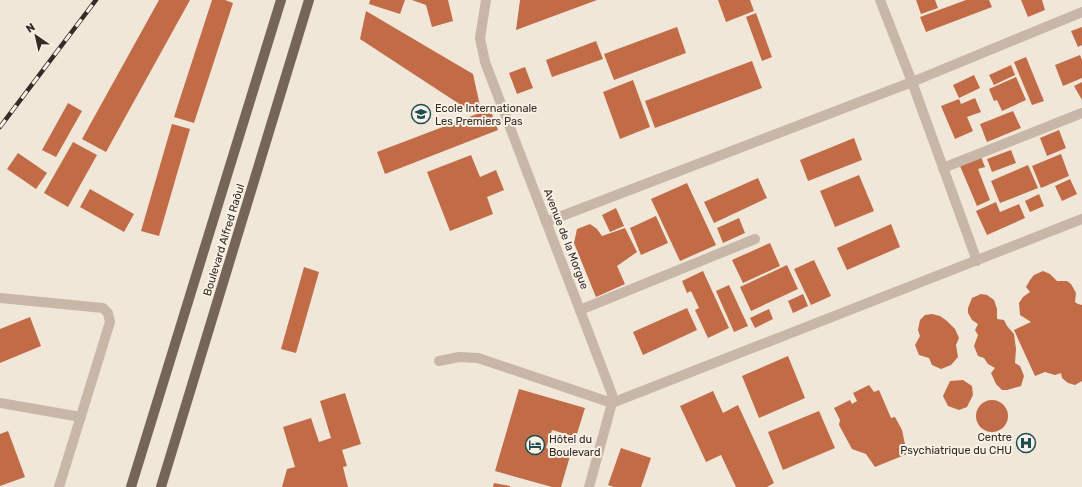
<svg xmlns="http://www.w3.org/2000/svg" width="1082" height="487" font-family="Rubik,sans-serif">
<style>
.building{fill:#c16b47}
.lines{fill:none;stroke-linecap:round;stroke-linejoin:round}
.lane{stroke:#c8b7a6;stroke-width:10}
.street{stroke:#c8b7a6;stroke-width:10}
.primary{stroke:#756458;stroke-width:10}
.rail-casing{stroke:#342c27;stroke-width:4.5}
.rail{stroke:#f8f1e5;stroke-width:3;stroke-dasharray:9;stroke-linecap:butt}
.labels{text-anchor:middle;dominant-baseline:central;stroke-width:4;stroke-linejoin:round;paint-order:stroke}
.poi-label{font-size:11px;fill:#342c27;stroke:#f8f1e5;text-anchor:start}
.street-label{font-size:11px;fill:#342c27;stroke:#f8f1e5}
</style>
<rect width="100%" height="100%" fill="#f0e7d9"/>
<!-- building -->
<g class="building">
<path d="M159,0H190L106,152L82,139Z"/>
<path d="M212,0H225L233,3L194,123L174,117Z"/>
<path d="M370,0H405L400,14L369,4Z"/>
<path d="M412,0H448L453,21L432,27L426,5Z"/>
<path d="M520,0H597L516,30Z"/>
<path d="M718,0H750L754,11L726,22Z"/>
<path d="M916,0H935L938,8L921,14Z"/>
<path d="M966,0H989L992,7L926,32L920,17Z"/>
<path d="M1021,0H1042L1045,10L1028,17Z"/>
<path d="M366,11L473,74L480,106L467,109L360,39Z"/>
<path d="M756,13L772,57L762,61L746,17Z"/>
<path d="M677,27L686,53L614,80L604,54Z"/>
<path d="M1082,27V45L1078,47L1071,31Z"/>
<path d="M596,41L603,59L552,77L546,60Z"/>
<path d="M1080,55L1082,60V78L1063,86L1055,65Z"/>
<path d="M1026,57L1044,101L1032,105L1014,62Z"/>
<path d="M752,61L762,88L655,128L645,101Z"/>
<path d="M1011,65L1015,75L994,85L989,75Z"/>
<path d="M525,67L533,88L517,94L509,73Z"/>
<path d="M974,75L980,88L959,98L953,85Z"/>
<path d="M1016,77L1026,100L1002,111L997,100L994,101L989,89Z"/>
<path d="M633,80L650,127L620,139L603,92Z"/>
<path d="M1082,82V100L1074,86Z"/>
<path d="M975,98L981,112L967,117L973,131L955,139L941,106L959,99L961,104Z"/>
<path d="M68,103L82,111L56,157L42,150Z"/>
<path d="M490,109L498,130L385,174L377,152Z"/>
<path d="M1013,111L1021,128L987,142L980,124Z"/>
<path d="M172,124L190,129L159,236L141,231Z"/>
<path d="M1059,130L1066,148L1047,156L1040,138Z"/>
<path d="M854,138L862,160L808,181L800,160Z"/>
<path d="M73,142L97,155L68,207L44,193Z"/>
<path d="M1011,150L1016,163L992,172L987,159Z"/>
<path d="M18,153L47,173L36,189L7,169Z"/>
<path d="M1061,154L1069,176L1041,188L1032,166Z"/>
<path d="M471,155L480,177L496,170L504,190L487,197L493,214L450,231L427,172Z"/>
<path d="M981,157L985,167L978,169L990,200L977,206L960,166Z"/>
<path d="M1028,165L1038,188L1000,203L991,181Z"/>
<path d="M859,175L874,211L835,227L820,191Z"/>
<path d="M758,178L767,198L714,223L704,202Z"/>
<path d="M1070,179L1077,194L1062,201L1055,186Z"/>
<path d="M687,183L716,245L680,261L651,199Z"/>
<path d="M90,189L134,214L124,232L80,207Z"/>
<path d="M1039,194L1044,206L1030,212L1025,201Z"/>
<path d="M996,202L1000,212L1019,204L1025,218L987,235L976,211Z"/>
<path d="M616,208L624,226L610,232L602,215Z"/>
<path d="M656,216L668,243L641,255L630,228Z"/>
<path d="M739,218L745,233L723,243L717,228Z"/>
<path d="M590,224L597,229L602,236L625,228L637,252L617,266L625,284L596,297L574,243L577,229Z"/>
<path d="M891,224L900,247L847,270L837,248Z"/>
<path d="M770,243L780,266L743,283L732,260Z"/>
<path d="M814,260L831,296L811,305L794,269Z"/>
<path d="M787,265L798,289L751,311L740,287Z"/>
<path d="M304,267L319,272L296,353L281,349Z"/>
<path d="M703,271L729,328L708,338L695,310L699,308L691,291L687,293L682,281Z"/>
<path d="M1043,271L1050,274L1057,281H1067L1071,284L1076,293L1075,302L1078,304L1082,305V381L1075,385L1068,383L1062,378L1061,373L1055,375L1045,372L1035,376L1014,330L1031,322L1020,315L1019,303L1023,297L1030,292L1026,287L1030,280L1034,275Z"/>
<path d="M729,285L748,326L734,332L716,291Z"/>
<path d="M803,294L808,306L793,313L788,301Z"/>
<path d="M981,294L987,295L994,300L997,309V319L1004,320L1007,326L1014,334L1016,349L1015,363L1020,366L1024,376L1021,386L1007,390H1002L996,384L991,373L995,368L988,364L984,358L978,356L974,346L978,335L975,330L978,324L972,320L968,313V308L972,298Z"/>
<path d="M687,308L697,330L643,355L633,332Z"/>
<path d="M769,309L773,319L755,328L750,318Z"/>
<path d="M932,314L940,316L947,321L955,329L959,338L956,345L958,357L951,365L941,369L932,365L929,358L919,355L915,345L920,336L918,330L920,320L925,315Z"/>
<path d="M30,317L41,346L0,363V329Z"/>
<path d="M788,356L805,398L759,418L742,376Z"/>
<path d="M963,380L972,386L973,395L967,407L959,410L948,406L943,396L950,381Z"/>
<path d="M869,385L874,392L879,390L891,418L895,417L902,430L907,454L875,467L866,454L852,449L839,425L840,420L834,408L850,400L852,404L857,401L853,393Z"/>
<path d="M519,389L585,408L576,437L552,430L546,448L570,456L561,487H552L495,471Z"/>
<path d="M713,391L723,413L738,405L774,483L767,487H736L721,455L706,462L680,406Z"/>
<path d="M345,393L361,444L342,450L347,466L343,467L348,487H282L287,469L295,467L283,427L311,418L319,442L331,438L320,401Z"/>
<circle cx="992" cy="416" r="16"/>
<path d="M819,411L835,448L783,470L768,432Z"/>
<path d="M8,431L25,477L0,486V434Z"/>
<path d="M621,448L651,458L641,487H614L608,485Z"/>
<path d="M494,483L510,486V487H493Z"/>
</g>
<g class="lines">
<!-- lane -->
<g class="lane">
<path d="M943,168L1082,113"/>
<path d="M0,298L103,308L108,313L110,322L59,487"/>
<path d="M580,310L755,239"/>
<path d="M439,361L459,357L478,358L612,403"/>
<path d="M0,403L81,417"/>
</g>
<!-- street -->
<g class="street">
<path d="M486,0L480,38L485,62L612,394V403L589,487"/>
<path d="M880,0L912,82L977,261"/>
<path d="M546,222L912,82L1082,12"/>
<path d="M612,403L1082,219"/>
</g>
<!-- primary -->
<g class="primary">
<path d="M131,487L281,0"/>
<path d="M161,487L309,0"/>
</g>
<defs>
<path id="rail" d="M0,127L96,0"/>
</defs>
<!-- rail casing -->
<use href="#rail" class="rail-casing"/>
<!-- rail -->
<use href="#rail" class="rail"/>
</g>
<!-- icons -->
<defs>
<symbol id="school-ring" viewBox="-11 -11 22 22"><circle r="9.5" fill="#f8f1e5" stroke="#1e4d54" stroke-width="1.5"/><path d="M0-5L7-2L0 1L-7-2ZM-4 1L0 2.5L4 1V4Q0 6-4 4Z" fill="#1e4d54"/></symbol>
<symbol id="hospital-ring" viewBox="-11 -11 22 22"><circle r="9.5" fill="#f8f1e5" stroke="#1e4d54" stroke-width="1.5"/><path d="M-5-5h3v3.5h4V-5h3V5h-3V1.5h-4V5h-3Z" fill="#1e4d54"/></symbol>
<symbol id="hotel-ring" viewBox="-11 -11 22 22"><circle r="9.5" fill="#f8f1e5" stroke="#1e4d54" stroke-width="1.5"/><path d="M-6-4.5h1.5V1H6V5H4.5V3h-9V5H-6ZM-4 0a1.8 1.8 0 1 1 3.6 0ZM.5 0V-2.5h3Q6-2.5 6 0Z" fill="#1e4d54"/></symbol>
</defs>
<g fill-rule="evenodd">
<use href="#school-ring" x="410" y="103" width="22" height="22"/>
<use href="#hospital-ring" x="1015" y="432" width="22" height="22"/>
<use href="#hotel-ring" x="524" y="434" width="22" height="22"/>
</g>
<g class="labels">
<!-- poi labels -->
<g class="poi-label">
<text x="435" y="108">Ecole Internationale<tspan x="435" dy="13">Les Premiers Pas</tspan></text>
<text x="1012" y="437" text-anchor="end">Centre<tspan x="1012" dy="13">Psychiatrique du CHU</tspan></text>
<text x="549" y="439">Hôtel du<tspan x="549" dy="13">Boulevard</tspan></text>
</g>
<!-- street labels -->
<g class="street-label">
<text transform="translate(566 239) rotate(69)">Avenue de la Morgue</text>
<text transform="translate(224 240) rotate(-73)">Boulevard Alfred Raôul</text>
</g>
</g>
<!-- north arrow -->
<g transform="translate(36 36) rotate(326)" stroke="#f8f1e5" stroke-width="3" paint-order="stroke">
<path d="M0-3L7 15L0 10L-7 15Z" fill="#342c27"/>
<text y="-6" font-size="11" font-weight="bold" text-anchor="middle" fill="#342c27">N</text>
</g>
</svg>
